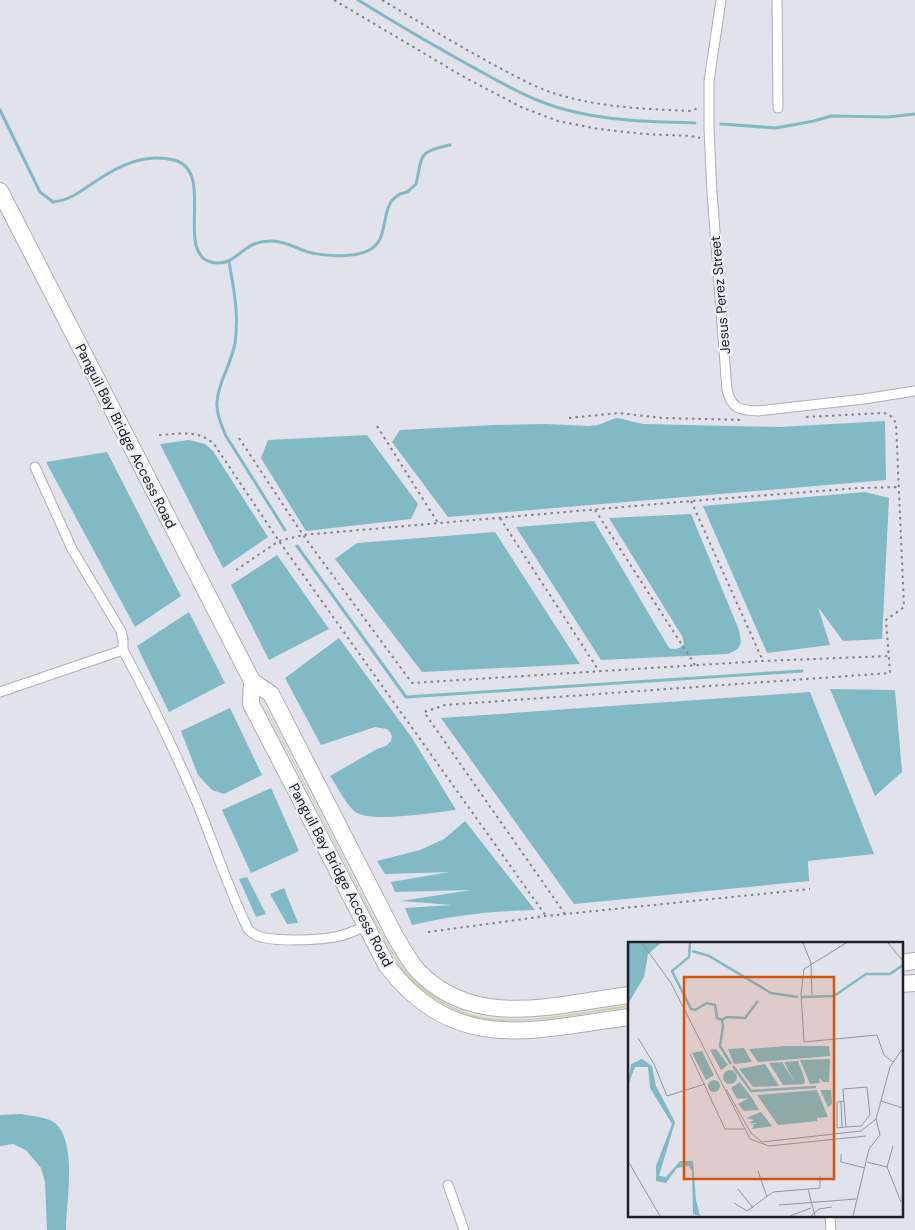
<svg xmlns="http://www.w3.org/2000/svg" width="915" height="1230" font-family="'DM Sans',sans-serif">
<style>
.green{fill:#cdd2a5}
.water{fill:#81b9c4}
.lines{fill:none;stroke-linecap:round;stroke-linejoin:round}
.stream{stroke:#81b9c4;stroke-width:3}
.street-casing{stroke:#acaeb7;stroke-width:11}
.highway-casing{stroke:#acaeb7;stroke-width:18}
.path{stroke:#828289;stroke-width:2;stroke-dasharray:2.5 4;stroke-linecap:butt}
.street{stroke:#fff;stroke-width:9}
.highway{stroke:#fff;stroke-width:16}
.labels{text-anchor:middle;dominant-baseline:central;stroke-width:4.5;stroke-linejoin:round;paint-order:stroke}
.street-label{font-size:14px;fill:#202024;stroke:#eef0f9}
.inset-river{fill:none;stroke:#81b9c4;stroke-width:2.5}
.inset-road{fill:none;stroke:#94949c;stroke-width:1}
.view{fill:#d4530e;fill-opacity:0.15;stroke:#d4530e;stroke-width:2.5}
.inset-edge{fill:none;stroke:#202024;stroke-width:2.5}
</style>
<rect width="100%" height="100%" fill="#e1e2ec"/>
<!-- green -->
<path class="green" d="M266,710H267L386,941C394,954 401,968 412,978C428,994 449,1007 470,1014C511,1028 585,1011 629,1005V1007C586,1013 509,1029 469,1016C448,1008 426,995 410,979C400,969 392,954 385,941Z"/>
<!-- water -->
<g class="water">
<path d="M616,418C626,419 634,423 644,424L780,427L885,421L886,480L448,517L392,442L400,430L494,425L546,424L588,426L598,425Z"/>
<path d="M367,435L418,504L411,519L306,531L261,458L268,440Z"/>
<path d="M189,440L205,444L213,451L268,537L223,568L160,444Z"/>
<path d="M107,452L181,596L135,627L46,462Z"/>
<path d="M865,492L889,498L882,639L843,641L818,607L830,645L767,653L703,506Z"/>
<path d="M691,514L739,630L741,642L738,649L728,654L601,660L516,527L594,521L669,648C674,650 680,649 684,644L682,636L609,518Z"/>
<path d="M495,532L580,664L422,672L335,559L357,543Z"/>
<path d="M277,555L329,629L269,660L231,585Z"/>
<path d="M189,612L225,683L169,712L137,646Z"/>
<path d="M339,638L412,738L456,810C436,812 368,824 354,811C345,803 337,786 330,776L377,749L386,746L391,741L392,736L390,732L387,729L375,727L321,745L285,678Z"/>
<path d="M830,689L895,690L902,772L875,796Z"/>
<path d="M810,692L874,854L808,861L809,881L574,904L441,718Z"/>
<path d="M230,708L262,775L224,794L212,790L198,775L181,731Z"/>
<path d="M271,788L299,851L251,873L222,810Z"/>
<path d="M465,821L535,910C492,911 454,915 412,925L405,908L452,905L401,901L471,890L395,892L391,882L450,872L385,874L377,861L420,850L444,839Z"/>
<path d="M247,877L266,914L256,917L239,879Z"/>
<path d="M284,888L298,923L287,924L270,894Z"/>
<path d="M21,1114C32,1116 47,1117 55,1123C78,1143 66,1203 66,1230H47L45,1182L41,1168L26,1150L13,1144L0,1146V1115Z"/>
</g>
<g class="lines">
<!-- stream -->
<g class="stream">
<path d="M358,0C400,26 443,51 487,75C511,88 536,102 563,109C606,121 651,122 695,123"/>
<path d="M0,110L40,192L53,202C71,200 81,191 96,181C120,165 145,153 174,160C213,170 180,239 204,259C205,260 209,261 211,262C228,267 237,254 250,246C257,242 265,241 272,241C285,241 296,248 308,252C327,257 368,260 379,241C387,227 383,205 397,196C400,193 404,193 407,192C410,190 413,187 416,184C423,156 416,152 450,145"/>
<path d="M721,124L776,128L814,121L831,116L888,117L915,114"/>
<path d="M229,262C234,289 239,315 235,343C232,363 218,382 217,402C216,413 221,425 226,436L285,530"/>
<path d="M297,546L406,697L802,671"/>
</g>
<defs>
<g id="street">
<path d="M721,0L709,81V130L712,192L727,390C732,409 739,410 758,411L864,399L915,391"/>
<path d="M777,0L778,108"/>
<path d="M35,467L72,549L121,631L123,640V650C149,698 173,747 195,798C213,841 227,886 248,929C250,931 252,933 254,934C267,943 324,940 339,936C349,934 357,930 365,926"/>
<path d="M0,692L123,650"/>
<path d="M448,1185L464,1230"/>
<path d="M830,1216L831,1230"/>
</g>
<g id="highway">
<path d="M0,191L252,681L251,704L387,966C456,1055 532,1030 629,1017"/>
<path d="M252,681L271,694L395,936C402,948 409,961 418,971C476,1031 557,1004 629,995"/>
<path d="M901,963L915,961"/>
<path d="M901,984L915,983"/>
</g>
</defs>
<!-- street casing -->
<use href="#street" class="street-casing"/>
<!-- highway casing -->
<use href="#highway" class="highway-casing"/>
<!-- path -->
<g class="path">
<path d="M334,0L464,77L521,107L558,121L599,129L644,134L691,136L700,138"/>
<path d="M382,0C419,22 456,44 494,65C517,77 541,91 567,97C608,108 649,109 691,111L698,108"/>
<path d="M569,418L619,413L663,418L743,420"/>
<path d="M377,426L438,523"/>
<path d="M159,435C181,434 197,429 214,444L279,541L546,916"/>
<path d="M239,438L303,535L412,683L763,661L888,656"/>
<path d="M691,501L763,661"/>
<path d="M595,510L695,665"/>
<path d="M500,518L599,671"/>
<path d="M236,570L279,541L303,535L691,501L859,488L899,487"/>
<path d="M565,914L424,712L445,705L890,673L886,620L904,607L896,423L890,415L884,413L805,417"/>
<path d="M428,932L546,916L810,889"/>
</g>
<!-- street -->
<use href="#street" class="street"/>
<!-- highway -->
<use href="#highway" class="highway"/>
</g>
<g class="labels">
<!-- street labels -->
<g class="street-label">
<text transform="translate(720 295) rotate(-95)">Jesus Perez Street</text>
<text transform="translate(126 436) rotate(63)">Panguil Bay Bridge Access Road</text>
<text transform="translate(341 875) rotate(62)">Panguil Bay Bridge Access Road</text>
</g>
</g>
<!-- overview -->
<g transform="translate(628 942)">
<rect width="275" height="275" fill="#e1e2ec"/>
<path d="M0,1H33L20,12L16,35L0,62ZM157,104H201L202,114L130,120L121,107ZM116,106L124,120L106,122L100,107ZM88,107L100,123L93,128L82,108ZM74,109L86,133L78,138L64,111ZM14,117L24,124L28,144L47,180L31,234L38,235L52,219H65L68,258L72,274L65,272L64,229L61,224L49,226L38,241L28,239V224L44,182L22,146L20,125H7L0,143L3,122ZM202,117L201,140H195L191,136L192,141L182,142L172,118ZM170,119L177,138L176,142L155,143L141,121L154,120L167,141L156,120ZM137,122L151,144L125,145L111,127ZM95 135a7 7 0 1 1 14 0a7 7 0 1 1-14 0ZM80 144a6 6 0 1 1 12 0a6 6 0 1 1-12 0ZM112,140L124,156L131,168L116,169L110,162L121,156L109,157L103,146ZM189,148L200,175L189,176V179L150,183L129,153ZM192,148H203L204,162L200,165ZM133,170L144,184L124,187L126,183H122L129,181H121L126,178L118,176Z" fill="#81b9c4"/>
<path class="inset-river" d="M62,1L61,15L44,29L63,67L67,68L79,61L87,63L89,76L94,78L95,84L92,104L103,122M64,9L81,14L143,51L170,55M174,55L206,54L238,32H262L275,23M94,78L99,75L117,76L130,59M105,124L123,149L188,145"/>
<path class="inset-road" d="M14,1L43,41L122,197L141,204L238,194M175,1L183,21L184,53M218,1L176,27L173,52L176,100L249,93L256,113L265,120M260,1L275,19M10,96L26,122L39,154L77,142M62,112L97,187H116M98,147L123,191L134,200L233,189L248,177L262,125L275,106M213,159L214,185M253,159L275,166M209,186L218,185L233,184L242,173L239,145L215,147L218,185M209,186V160L216,159M213,212V220L237,226M0,219L32,274M239,220L259,225L273,260M259,225L265,204M130,229L139,255M110,247L125,266M180,247L192,246V234M106,261L119,269L145,250L180,247L187,274M151,263L228,257M162,274L183,266M183,274L191,267L204,265M225,274L241,207L252,193L248,177"/>
<path class="view" d="M56,35H206V237H56Z"/>
<rect width="275" height="275" class="inset-edge"/>
</g>
</svg>
